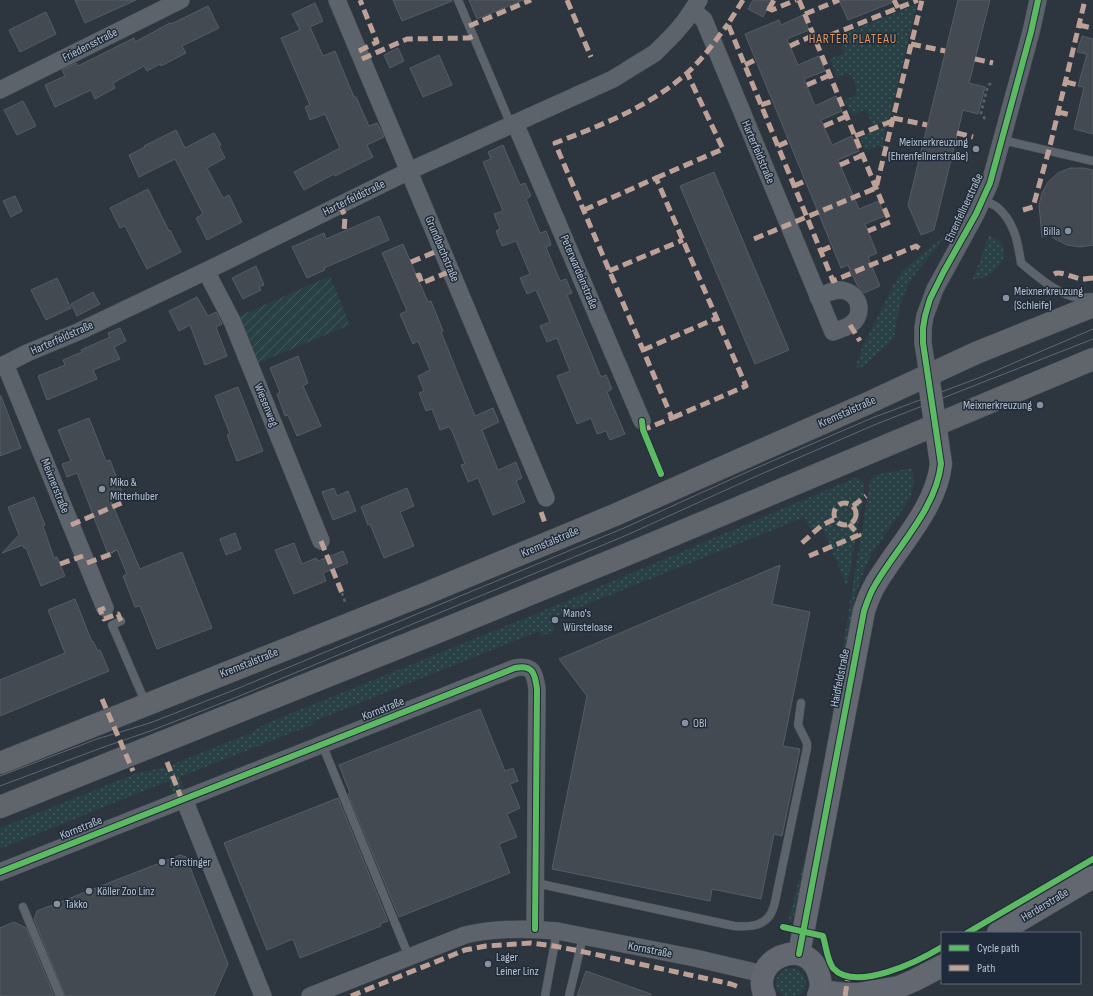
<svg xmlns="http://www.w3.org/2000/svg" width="1093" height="996" font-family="'Sofia Sans Condensed',sans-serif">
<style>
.grass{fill:url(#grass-dots)}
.garden{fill:url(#garden-furrows)}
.building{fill:#444a52;stroke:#555c65}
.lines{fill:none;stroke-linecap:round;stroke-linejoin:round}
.lane-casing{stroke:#4c5158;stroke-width:9}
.street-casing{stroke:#4c5158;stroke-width:18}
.secondary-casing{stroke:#4c5158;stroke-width:23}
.primary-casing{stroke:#4b515a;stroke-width:23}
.path{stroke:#5b6268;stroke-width:2.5;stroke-dasharray:3 3;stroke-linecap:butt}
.lane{stroke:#5d636b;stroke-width:8}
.street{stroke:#5d636b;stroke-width:17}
.secondary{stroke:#626770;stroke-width:22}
.primary{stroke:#60656c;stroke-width:22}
.tram{stroke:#62676f;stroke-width:1}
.quiet{stroke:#bda197;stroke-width:5;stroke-dasharray:10 5;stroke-linecap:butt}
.cycleway-casing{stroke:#1f2b3a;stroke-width:8}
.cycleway{stroke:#5cba63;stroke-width:6}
.poi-dot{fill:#87909c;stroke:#1f2b3a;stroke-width:1.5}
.labels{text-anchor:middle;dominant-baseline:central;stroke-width:3;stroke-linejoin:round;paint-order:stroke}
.street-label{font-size:12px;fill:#b8c1ce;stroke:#1f2b3a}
.poi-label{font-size:12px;fill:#b8c1ce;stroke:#1f2b3a;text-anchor:start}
.neighbourhood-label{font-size:13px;letter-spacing:1px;fill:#dd9464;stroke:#1f2b3a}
</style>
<defs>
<pattern id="grass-dots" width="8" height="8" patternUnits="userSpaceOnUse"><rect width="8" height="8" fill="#294145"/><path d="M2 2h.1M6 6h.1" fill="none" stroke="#465b5f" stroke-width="1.8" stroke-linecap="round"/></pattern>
<pattern id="garden-furrows" width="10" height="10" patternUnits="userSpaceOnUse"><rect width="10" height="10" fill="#294145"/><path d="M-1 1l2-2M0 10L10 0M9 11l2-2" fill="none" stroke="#465b5f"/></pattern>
</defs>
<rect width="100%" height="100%" fill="#2d353e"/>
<!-- grass -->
<g class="grass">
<path d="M917,4L889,119L873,126L866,109L852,116L845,100L854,96L857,92L853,77L846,73L837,78L830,59L844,53L837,37Z"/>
<path d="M887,126L882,149L880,145L866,151L860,137Z"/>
<path d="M948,234L911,279L899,307L894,338L864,366L855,369L862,348L894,284L902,271L917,258Z"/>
<path d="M989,236C1020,243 999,280 973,279Z"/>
<path d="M912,468L914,483L910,498L871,555L865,568L855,596L829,763L811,850L792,922L789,920V918L807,850L824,762L870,481L874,475Z"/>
<path d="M855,478H858L864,483V492L847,587L821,524L810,529L805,517L550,619L555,630L542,636L539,631L317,720L313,721L314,724L180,777L184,790L173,794L168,781L0,849V828L137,773L166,767L251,733L265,724L533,615Z"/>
<circle cx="791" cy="983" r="15"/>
</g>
<!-- garden -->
<path class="garden" d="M330,276L350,325L255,364L237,317Z"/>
<!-- building -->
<g class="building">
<path d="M75,0H136L85,23Z"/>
<path d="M393,0H452V1L402,21Z"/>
<path d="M469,0H523L477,19Z"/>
<path d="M753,0H771L763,17L748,9Z"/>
<path d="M839,0H896V1L848,20Z"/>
<path d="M958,0H990L969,83L985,87L978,114L963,110L934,230L921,235L908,205Z"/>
<path d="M315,3L323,21L310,27L323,56L335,51L354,97H356L369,126L377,123L384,137L367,145L373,157L335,176L334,174L304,190L294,172L340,148L325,114L310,120L305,107L310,105L281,38L300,30L292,14Z"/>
<path d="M208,6L219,28L182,46L186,53L161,66L160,64L147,71L144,66L113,83L115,88L95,99L91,90L55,107L45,85L65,76L62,70L76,63L78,66L134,38L135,42L170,23L171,24Z"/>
<path d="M46,12L56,34L20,52L9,30Z"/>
<path d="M803,15L809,30L787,39L798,65L819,56L825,71L804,79L815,106L836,96L842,111L821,120L832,145L852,136L859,151L838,160L859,209L879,201L885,216L865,224L877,253L868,257L880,286L864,293L857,285L848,265L841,268L745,34L779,20L781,25Z"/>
<path d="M1082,36L1093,39V134L1074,129L1084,87L1078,86L1087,54L1077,52Z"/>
<path d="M398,48L404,61L390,68L384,55Z"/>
<path d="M439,55L452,85L423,97L410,68Z"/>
<path d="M23,101L36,126L17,135L4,110Z"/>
<path d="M176,130L185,148L214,133L221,145L219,146L225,158L207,168L223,198L229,195L242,222L207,240L196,218L203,214L175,159L139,177L129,155L145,147L144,146Z"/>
<path d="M503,145L520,185L525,183L531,196L526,199L540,233L546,231L549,238L551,245L546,247L560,281L566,279L572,293L567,295L601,377L606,375L612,389L607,392L625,434L610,440L606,431L597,434L591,418L577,424L557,376L570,371L557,338L547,342L540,326L550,322L536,290L527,294L520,278L530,274L516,241L502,246L496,231L500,229L494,214L503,211L483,162L491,159L488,152Z"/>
<path d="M1070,168H1083L1093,170V245L1080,247L1067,245L1055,239L1050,235L1042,237L1039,205L1042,193L1048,182L1058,173Z"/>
<path d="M714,172L789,350L755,364L680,186Z"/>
<path d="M148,189L169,231L170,230L181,252L147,269L125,226L120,228L110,208Z"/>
<path d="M15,196L22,211L11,217L3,201Z"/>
<path d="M379,216L389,240L324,268L325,270L307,278L292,247L324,233L326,239Z"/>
<path d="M403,244L428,302L431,301L443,331L441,332L475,416L493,408L499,422L482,430L498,470L516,462L522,478L516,481L525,502L493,515L478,478L468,482L461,465L465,464L452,431L449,427L440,430L432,409L426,411L419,393L424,391L418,376L430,370L418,341L413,344L400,314L407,311L382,253Z"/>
<path d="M256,266L264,285L259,287L261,290L243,299L232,278Z"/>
<path d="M57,278L71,308L46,320L31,290Z"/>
<path d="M93,292L100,304L77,316L71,304Z"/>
<path d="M197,297L208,316L216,312L222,324L216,327L227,356L205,365L190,325L179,331L169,311Z"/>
<path d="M120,328L126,341L114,347L120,359L93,370L97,379L47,400L38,376L65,365L63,360L82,352L81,350L110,337V338L108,333Z"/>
<path d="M298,356L308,383L303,386L321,426L297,436L288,415L285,416L277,394L280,392L270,368Z"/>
<path d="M238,387L263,451L237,461L227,435L230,434L215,396Z"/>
<path d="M0,396H1L21,448L0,456Z"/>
<path d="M89,418L106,461L110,460L123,495L111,501L140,569L182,552L212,628L157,649L140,606L135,607L123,576L127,574L117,550L108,554L77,473L67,477L62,464L71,461L58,430Z"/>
<path d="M334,488L337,496L348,491L356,511L333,520L322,492Z"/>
<path d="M407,488L414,506L400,512L414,546L384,558L370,524L368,525L361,507Z"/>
<path d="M34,497L45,525L43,526L54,558L57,557L65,576L41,586L26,548H24L23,545L2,553L19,535L8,507Z"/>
<path d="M235,533L241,549L226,555L220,539Z"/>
<path d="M294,543L302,564L316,558L318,561L343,551L348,563L323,573L326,581L294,594L275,550Z"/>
<path d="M780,565L772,604L810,612L783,746L800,749L782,836L774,834L761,899L712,889L710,901L552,869L587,696L559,659Z"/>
<path d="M75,599L92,642L93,641L98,651L100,650L109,671L0,716V680L65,653L48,610Z"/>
<path d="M480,709L505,771L513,768L518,781L510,784L520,808L507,814L517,837L499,844L510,873L399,917L348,794L350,793L339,765Z"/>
<path d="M338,798L388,921L380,924L381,926L300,958L293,939L267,950L224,843Z"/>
<path d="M180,855L186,857L228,964L214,996H65L34,919L37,911Z"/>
<path d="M14,922L26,928L54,996H0V928Z"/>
<path d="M586,971L651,994V996H577Z"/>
</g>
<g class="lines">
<defs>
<g id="lane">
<path d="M458,0L511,125"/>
<path d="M1002,140L1093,161"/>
<path d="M982,200C987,202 993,204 997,207C1014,221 1018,242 1021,263C1037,276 1059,296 1080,298C1084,298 1089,297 1093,297"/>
<path d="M121,621L112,625L146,704"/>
<path d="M322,744L409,957"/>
<path d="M536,883L734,926C747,927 762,927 770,915C772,912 774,906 775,902L807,748V743L798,725L801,703"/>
<path d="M23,907L60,996"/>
<path d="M545,996L557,931"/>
<path d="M569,996L583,937"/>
</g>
<g id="street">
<path d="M337,0L546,498"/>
<path d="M693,10L704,20L833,332C838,330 845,328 850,325C864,316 861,295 845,291C836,288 827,293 818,297"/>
<path d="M0,90L181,0"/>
<path d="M515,123L642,421"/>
<path d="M206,271L232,321L321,541"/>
<path d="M5,364L105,608"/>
<path d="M0,367L27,353L80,331L206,271L409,171L613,79L655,53L673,35L685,21L699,0"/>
<path d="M928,375L923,343V328L925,316L935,289L976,214L990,183L1031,32L1038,0"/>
<path d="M184,799L263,996"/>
<path d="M0,872L515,668C533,664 535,674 537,689L535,929"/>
<path d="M310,996L465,935C495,928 526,928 557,931L695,958L763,974"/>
</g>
<g id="secondary">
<path d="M998,933L1093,877"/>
<path d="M799,954L864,611C867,602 870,593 875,585C897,547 936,509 941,464L928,375"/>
<path d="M820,991L845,994H858L899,987L915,980L942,966"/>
<path d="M765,996C748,960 805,935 818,972C821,980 822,988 818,996"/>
</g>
<g id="primary">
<path d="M0,763L427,593L617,514L866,404L976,353L1093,306"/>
<path d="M0,807L445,629L635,551L1093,359"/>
</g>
</defs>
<!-- lane casing -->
<use href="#lane" class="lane-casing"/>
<!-- street casing -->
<use href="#street" class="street-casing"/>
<!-- secondary casing -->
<use href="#secondary" class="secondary-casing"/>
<!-- primary casing -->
<use href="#primary" class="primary-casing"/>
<!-- path -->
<g class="path">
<path d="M985,119L981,113L987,89L991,82"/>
<path d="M342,593L345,602"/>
</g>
<!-- lane -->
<use href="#lane" class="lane"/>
<!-- street -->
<use href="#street" class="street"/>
<!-- secondary -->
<use href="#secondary" class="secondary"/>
<!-- primary -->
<use href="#primary" class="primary"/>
<!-- tram -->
<g class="tram">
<path d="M0,776L97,739L150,723L234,690L624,528L747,472L872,418L981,377L1093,329"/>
<path d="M0,786L101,748L153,730L237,697L627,535L750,479L874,425L1093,339"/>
</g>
<!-- quiet -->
<g class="quiet">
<path d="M567,0L591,57"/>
<path d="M743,0L728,24L833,281L916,246L920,249"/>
<path d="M799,0L890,222L868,231"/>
<path d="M894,0L898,8"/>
<path d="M767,8L772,10L796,0"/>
<path d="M769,9L774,0"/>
<path d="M805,14L839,0"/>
<path d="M1079,25L1092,28"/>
<path d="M469,26L531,0"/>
<path d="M816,41L918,0"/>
<path d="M911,44L945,51"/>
<path d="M790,46L814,35"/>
<path d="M359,51L377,42L360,0"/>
<path d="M362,59L407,39L469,38L473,36"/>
<path d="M975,59L993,63"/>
<path d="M745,65L755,60"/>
<path d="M1066,82L1078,85"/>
<path d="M807,85L830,75"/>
<path d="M761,105L773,101"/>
<path d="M1058,112L1071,115"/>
<path d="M893,118L927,125"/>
<path d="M824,126L847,116"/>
<path d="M957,133L973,137"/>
<path d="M855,136L892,121"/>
<path d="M778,146L789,141"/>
<path d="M840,165L863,155"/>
<path d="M656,178L723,149L687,73"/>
<path d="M794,186L805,181"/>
<path d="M340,205L345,216L344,233"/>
<path d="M584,210L656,178L746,386L672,418"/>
<path d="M1023,210L1033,207L1050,146L1085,0"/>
<path d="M754,239L876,188L922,0"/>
<path d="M821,251L832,246"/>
<path d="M411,262L442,249"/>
<path d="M609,271L683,240"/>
<path d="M1054,274C1061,270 1074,279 1083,279C1086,279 1090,278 1093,278"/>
<path d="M416,276L419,275L422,283L451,271"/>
<path d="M850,325L860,341"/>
<path d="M643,350L717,318"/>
<path d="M643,432V430L672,418L555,143C602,125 649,107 687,73C703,59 715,41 728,24"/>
<circle cx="845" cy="514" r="11"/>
<path d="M853,506L866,496"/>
<path d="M541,512L545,523"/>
<path d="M71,525L126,501"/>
<path d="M321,541L342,593"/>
<path d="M802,543L822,525L835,519"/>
<path d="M809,556L859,535L849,524"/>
<path d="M87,563L114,553L113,552"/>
<path d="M60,564L83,556"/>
<path d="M105,608L100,610L104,619L118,614L121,621"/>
<path d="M102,699L133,771"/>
<path d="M167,762L182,800"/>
<path d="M351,996L465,950L486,946L531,943L554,946L580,951L731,984L739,987"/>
<path d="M845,996L848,977"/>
</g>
<defs>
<g id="cycleway">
<path d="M642,421L643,430L661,474"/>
<path d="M0,872L515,668C533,664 535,674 537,689L535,929"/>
<path d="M783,927L823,936C826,946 827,960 833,968C855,993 919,961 942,947"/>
<path d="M967,933L1093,859"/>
<path d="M799,954L864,611C867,602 870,593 875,585C897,547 936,509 941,464L923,343V328L925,316L930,299L944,271L976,214L990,183L1031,32L1038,0"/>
</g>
</defs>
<!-- cycleway casing -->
<use href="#cycleway" class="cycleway-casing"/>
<!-- cycleway -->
<use href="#cycleway" class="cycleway"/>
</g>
<!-- markers -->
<g class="poi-dot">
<circle cx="976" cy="149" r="4"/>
<circle cx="1068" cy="231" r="4"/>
<circle cx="1006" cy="298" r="4"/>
<circle cx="1040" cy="405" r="4"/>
<circle cx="102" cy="489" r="4"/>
<circle cx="555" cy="620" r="4"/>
<circle cx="685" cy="723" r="4"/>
<circle cx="162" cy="862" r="4"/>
<circle cx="89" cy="891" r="4"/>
<circle cx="57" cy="904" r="4"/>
<circle cx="488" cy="964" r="4"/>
</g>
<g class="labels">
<!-- street labels -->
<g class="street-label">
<text transform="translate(90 45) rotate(-27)">Friedensstraße</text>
<text transform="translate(758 152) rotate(67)">Harterfeldstraße</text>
<text transform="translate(354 198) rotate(-26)">Harterfeldstraße</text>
<text transform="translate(964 208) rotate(-65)">Ehrenfellnerstraße</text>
<text transform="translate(442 249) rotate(67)">Grundbachstraße</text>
<text transform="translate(579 272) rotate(67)">Peterwardeinstraße</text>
<text transform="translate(62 338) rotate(-24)">Harterfeldstraße</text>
<text transform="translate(266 405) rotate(68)">Wiesenweg</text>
<text transform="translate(847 412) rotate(-24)">Kremstalstraße</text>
<text transform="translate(55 486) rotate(68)">Meixnerstraße</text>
<text transform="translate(550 542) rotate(-23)">Kremstalstraße</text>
<text transform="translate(249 663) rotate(-22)">Kremstalstraße</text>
<text transform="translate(840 678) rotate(-79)">Haidfeldstraße</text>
<text transform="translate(383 709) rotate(-22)">Kornstraße</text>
<text transform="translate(81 828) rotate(-22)">Kornstraße</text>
<text transform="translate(1045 905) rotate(-31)">Herderstraße</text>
<text transform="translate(650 950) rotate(11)">Kornstraße</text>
</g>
<!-- poi labels -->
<g class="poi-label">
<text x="968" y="142" text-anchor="end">Meixnerkreuzung<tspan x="968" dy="14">(Ehrenfellnerstraße)</tspan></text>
<text x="1060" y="231" text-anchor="end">Billa</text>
<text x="1014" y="291">Meixnerkreuzung<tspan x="1014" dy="14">(Schleife)</tspan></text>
<text x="1032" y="405" text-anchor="end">Meixnerkreuzung</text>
<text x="110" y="482">Miko &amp;<tspan x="110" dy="14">Mitterhuber</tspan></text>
<text x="563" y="613">Mano's<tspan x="563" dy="14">Würsteloase</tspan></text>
<text x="693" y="723">OBI</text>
<text x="170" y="862">Forstinger</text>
<text x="97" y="891">Köller Zoo Linz</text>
<text x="65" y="904">Takko</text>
<text x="496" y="957">Lager<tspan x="496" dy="14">Leiner Linz</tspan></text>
</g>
<!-- neighbourhood labels -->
<g class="neighbourhood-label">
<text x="853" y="39">HARTER PLATEAU</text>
</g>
</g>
<!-- legend -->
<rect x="941" y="932" width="140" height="52" fill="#1f2b3a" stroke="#5c6775"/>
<rect x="949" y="945" width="20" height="6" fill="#5cba63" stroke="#5c6775"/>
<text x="977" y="952" font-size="12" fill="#b8c1ce">Cycle path</text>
<rect x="949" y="965" width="20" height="6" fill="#bda197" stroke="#5c6775"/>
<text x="977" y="972" font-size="12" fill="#b8c1ce">Path</text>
</svg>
